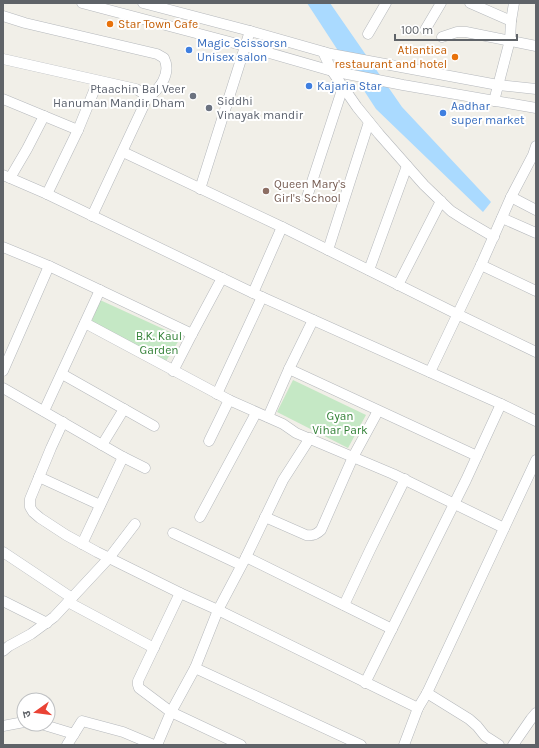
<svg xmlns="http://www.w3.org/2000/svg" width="539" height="748" font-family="Karla,'Noto Sans Devanagari',sans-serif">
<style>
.green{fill:#c5e8c5}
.water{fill:#aadaff}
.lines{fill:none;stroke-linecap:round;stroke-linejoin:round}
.minor-casing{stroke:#b5b8bc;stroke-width:11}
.minor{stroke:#fff;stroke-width:10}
.food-dot{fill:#e8710a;stroke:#fff;stroke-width:1.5}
.shop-dot{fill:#3f7fe0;stroke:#fff;stroke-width:1.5}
.worship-dot{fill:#6b7280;stroke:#fff;stroke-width:1.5}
.education-dot{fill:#8d6e63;stroke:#fff;stroke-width:1.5}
.labels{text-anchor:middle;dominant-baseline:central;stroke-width:4;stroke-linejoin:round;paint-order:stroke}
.food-label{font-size:12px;fill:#c56008;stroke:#fff;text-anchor:start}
.shop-label{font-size:12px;fill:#366cbe;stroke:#fff;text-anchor:start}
.worship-label{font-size:12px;fill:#5b616d;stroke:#fff;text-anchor:end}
.education-label{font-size:12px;fill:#785e54;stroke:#fff;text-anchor:start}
.park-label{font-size:12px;fill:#348238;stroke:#fff}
</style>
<rect width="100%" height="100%" fill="#f1efe8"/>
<!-- green -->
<g class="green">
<path d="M100,300L181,337L166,361L91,323Z"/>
<path d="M293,380L366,415L348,448L277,412Z"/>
</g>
<!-- water -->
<path class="water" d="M307,3H330L402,107L491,202L483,212L376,109Z"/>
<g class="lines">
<defs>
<g id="minor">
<path d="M82,3L245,46L332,71L403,85L536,108"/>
<path d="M143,3L250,31L331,54L498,85L536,89"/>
<path d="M470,3L511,21L510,40L494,101"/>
<path d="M3,16L25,23L157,54L164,58C172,74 159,90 146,99"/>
<path d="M511,21L514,3"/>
<path d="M425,30L441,3"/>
<path d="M368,34L386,3"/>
<path d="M442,37L457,32H466L536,46"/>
<path d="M323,52L332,71L357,107L379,134L424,185L451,211L465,220L494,237"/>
<path d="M3,59L136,89C144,93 147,96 144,105L92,216"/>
<path d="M3,99L78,130"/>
<path d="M123,152L282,227L253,293"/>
<path d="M3,175L47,194L253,293L501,404L536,421"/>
<path d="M10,178L27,149L44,116"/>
<path d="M200,189L250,31"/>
<path d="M47,194L78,130L98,81"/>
<path d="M307,197L343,87"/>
<path d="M511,197L536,210"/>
<path d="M502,218L536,233"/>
<path d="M282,227L457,314L536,352"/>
<path d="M3,247L49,266L192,334"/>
<path d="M328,250L369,122"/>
<path d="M481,265L536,291"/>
<path d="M369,270L407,166"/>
<path d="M398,285L441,201"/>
<path d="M85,323L229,400L283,424L296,433L393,474L504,528"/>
<path d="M289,369L477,456"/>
<path d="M3,371L49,266"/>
<path d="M173,371L192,334L222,278"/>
<path d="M430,372L481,265L511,197L533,155L536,146"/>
<path d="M62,374L154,426"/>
<path d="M3,388L123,457L145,468"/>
<path d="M217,394L262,297"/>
<path d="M44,411L100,290"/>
<path d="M268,417L289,369L313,320"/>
<path d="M63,422L51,448L30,499V507L33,512L40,518L66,535L97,552L180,593L218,610L418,708"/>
<path d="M209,441L229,400"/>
<path d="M102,445L124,409"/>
<path d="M39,477L100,505"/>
<path d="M200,517L256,413"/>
<path d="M265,517L306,535C312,536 316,535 321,530L353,457L378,411"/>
<path d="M173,533L241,565"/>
<path d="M82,544L123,457"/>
<path d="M3,552L72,598"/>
<path d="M246,557L392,629"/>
<path d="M180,593L138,681V685L139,688L171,712L241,745"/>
<path d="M3,601L47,623"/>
<path d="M68,602L154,648"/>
<path d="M344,605L370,550L405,479"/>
<path d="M3,651L9,646L31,634L54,617L109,558L135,524"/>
<path d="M195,668L361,745"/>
<path d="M365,683L466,480L501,404"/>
<path d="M427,693L469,719L477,726L485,736L499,745"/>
<path d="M41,724L74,734"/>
<path d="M3,726L24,722"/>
<path d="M67,745L82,721L123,732L154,745"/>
<path d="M157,745L171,712L195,668L218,610L246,557L283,480L310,438"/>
<path d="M404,745L418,708L427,693L536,460"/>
<path d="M513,745L531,719L536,713"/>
</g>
</defs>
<!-- minor casing -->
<use href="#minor" class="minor-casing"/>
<!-- minor -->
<use href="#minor" class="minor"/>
</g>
<!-- markers -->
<g class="food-dot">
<circle cx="110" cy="24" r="4"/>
<circle cx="455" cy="57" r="4"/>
</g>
<g class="shop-dot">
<circle cx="189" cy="50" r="4"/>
<circle cx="309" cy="86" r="4"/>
<circle cx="443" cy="113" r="4"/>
</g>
<g class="worship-dot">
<circle cx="193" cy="96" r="4"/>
<circle cx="209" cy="108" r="4"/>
</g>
<circle class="education-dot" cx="266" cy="191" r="4"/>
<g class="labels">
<!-- food labels -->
<g class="food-label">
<text x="118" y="24">Star Town Cafe</text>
<text x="447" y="50" text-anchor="end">Atlantica<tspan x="447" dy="14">restaurant and hotel</tspan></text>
</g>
<!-- shop labels -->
<g class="shop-label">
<text x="197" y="43">Magic Scissorsn<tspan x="197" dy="14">Unisex salon</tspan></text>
<text x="317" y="86">Kajaria Star</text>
<text x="451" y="106">Aadhar<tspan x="451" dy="14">super market</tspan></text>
</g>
<!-- worship labels -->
<g class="worship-label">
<text x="185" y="89">Ptaachin Bal Veer<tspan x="185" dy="14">Hanuman Mandir Dham</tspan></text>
<text x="217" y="101" text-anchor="start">Siddhi<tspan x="217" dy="14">Vinayak mandir</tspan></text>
</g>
<!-- education labels -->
<g class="education-label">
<text x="274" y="184">Queen Mary's<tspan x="274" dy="14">Girl's School</tspan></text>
</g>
<!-- park labels -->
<g class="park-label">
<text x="159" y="336">B.K. Kaul<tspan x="159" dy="14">Garden</tspan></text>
<text x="340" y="416">Gyan<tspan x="340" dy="14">Vihar Park</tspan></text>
</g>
</g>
<!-- border -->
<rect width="539" height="748" fill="none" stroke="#5f6368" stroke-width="8"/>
<!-- north arrow -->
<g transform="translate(36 712) rotate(256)"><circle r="19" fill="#ffffff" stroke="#bfc1c3"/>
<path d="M0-3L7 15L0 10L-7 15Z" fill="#ea4335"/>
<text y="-6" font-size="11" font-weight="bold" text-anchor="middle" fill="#5f6368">उ</text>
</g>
<!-- scale -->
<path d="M395 34v6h122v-6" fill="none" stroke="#5f6368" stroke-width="2"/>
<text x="401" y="34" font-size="12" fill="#5f6368" stroke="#ffffff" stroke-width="3" paint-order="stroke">100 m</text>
</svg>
